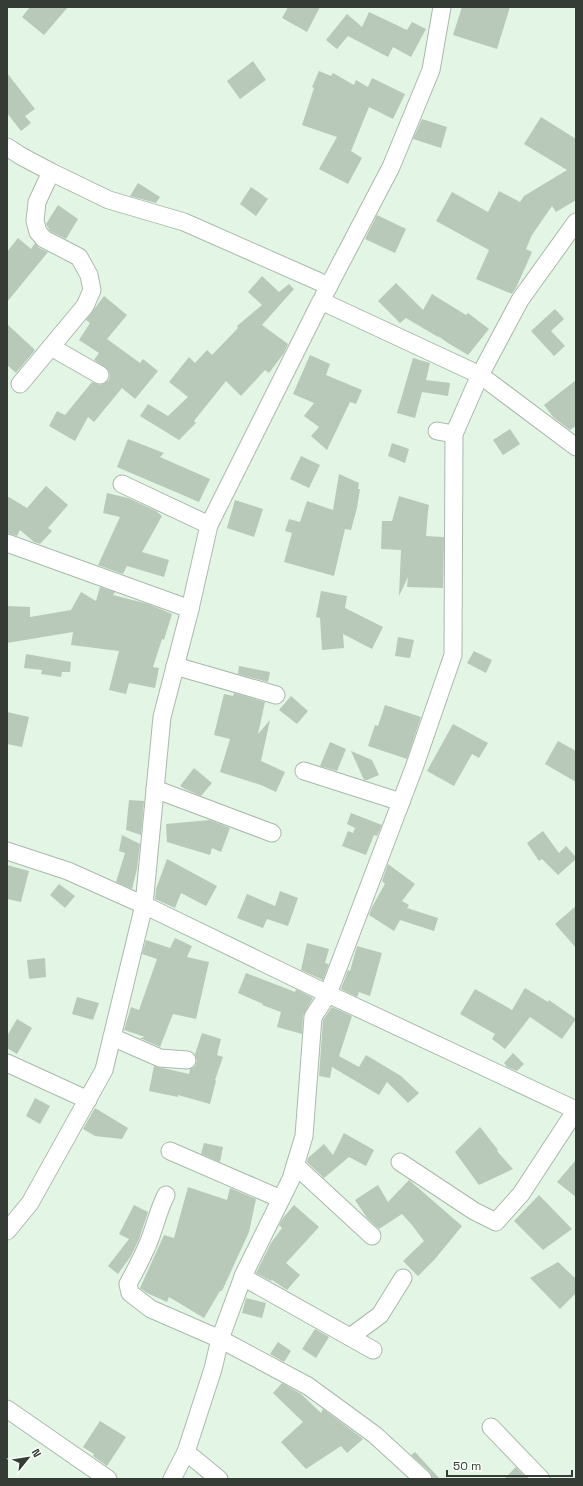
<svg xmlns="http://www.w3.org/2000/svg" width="583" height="1486" font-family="'Space Grotesk',sans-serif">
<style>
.building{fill:#b8c9b9}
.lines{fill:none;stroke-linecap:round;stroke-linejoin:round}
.minor-casing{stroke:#a9baaa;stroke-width:19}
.minor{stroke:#fff;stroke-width:17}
</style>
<rect width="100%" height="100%" fill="#e3f5e5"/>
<!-- building -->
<g class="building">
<path d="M30,7H68L44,35L22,17Z"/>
<path d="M288,7H320L307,32L282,18Z"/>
<path d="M462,7H510L497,49L453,35Z"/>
<path d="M369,12L407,30L412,22L426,29L411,57L393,47L388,57L348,36L337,49L326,40L347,14L362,27Z"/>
<path d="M253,61L266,80L240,99L227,81Z"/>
<path d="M319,71L331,76L333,73L354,85L356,80L368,87L372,78L405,94L393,119L369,107L351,151L362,158L348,184L319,169L337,137L302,125L314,88L312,87Z"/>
<path d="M7,73L35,109L25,116L31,123L21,131L7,113Z"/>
<path d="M541,117L576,139V200L556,212L552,206L532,235L526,249L532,252L516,288L512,294L476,279L489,250L436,221L452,192L488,212L499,191L520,202L524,196L567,170L524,144Z"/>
<path d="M422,119L447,127L441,148L413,139Z"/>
<path d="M138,183L160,197L156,203L130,196Z"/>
<path d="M251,187L268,199L256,216L240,204Z"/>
<path d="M58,205L78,219L66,239L50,231L46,224Z"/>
<path d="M377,215L406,229L395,253L365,239Z"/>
<path d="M18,238L31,249L35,243L39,248L48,252L7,302V252Z"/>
<path d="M262,276L279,292L289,284L294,289L262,325L288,344L284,353L269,373L265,370L241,396L226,381L194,421L196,423L179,440L140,416L148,404L168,416L188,397L169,382L189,357L195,363L207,350L212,355L238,328L237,326L262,305L248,292Z"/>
<path d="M396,283L423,310L432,294L466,315L468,313L489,329L468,355L448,343L438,336V337L406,318L400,323L378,301Z"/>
<path d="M104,296L127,315L107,339L140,363L143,359L158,371L135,399L122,388L94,422L88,417L75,441L49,426L57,411L65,415L92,382L100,385L105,383L109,380L110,375L108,370L94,360L99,353L79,340L90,323L86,320Z"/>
<path d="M555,309L564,319L551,331L565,346L554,356L531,331Z"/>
<path d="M7,324L35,350L16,373L7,365Z"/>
<path d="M310,355L330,364L326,375L362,390L356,404L350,402L327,450L311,436L319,427L304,416L314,403L293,394Z"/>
<path d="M413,358L430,363L426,380L450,383L448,396L422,392L415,418L397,413Z"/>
<path d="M576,380V426L570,430L553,417L544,405Z"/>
<path d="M510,429L520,444L503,455L493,440Z"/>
<path d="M128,439L164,453L160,457L210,479L199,502L117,467Z"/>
<path d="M392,443L409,449L405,463L388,456Z"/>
<path d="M301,456L320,465L309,488L290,479Z"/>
<path d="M339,474L359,483L358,489H360L357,508L351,530L345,529L334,576L284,562L292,533L285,531L289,519L300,522L307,501L333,510Z"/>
<path d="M46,486L68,505L48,528L52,531L40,544L34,542L20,530L17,536L7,533V496L27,508Z"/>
<path d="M107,493L128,498L156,511L162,516L142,552L169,560L164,577L127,566L123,574L98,565L120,517L103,513Z"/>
<path d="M399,496L429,505L428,511L426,536L444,537L443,588L407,587L408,577L399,596L401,550L381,549L382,521H392Z"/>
<path d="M235,500L263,509L254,537L227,528Z"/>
<path d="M100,587L115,592L113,595L148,604L172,614L164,640L162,639L153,667L159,668L155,688L129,683L126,694L109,690L119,651L71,645L73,632L7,643V606L30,607V617L71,610L81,592L96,601Z"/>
<path d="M321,591L347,596L345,608L383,627L372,649L343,634L344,648L322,650L320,618L316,617Z"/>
<path d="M398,637L414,640L410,658L395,656Z"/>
<path d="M474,651L492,660L486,673L467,663Z"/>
<path d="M26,654L71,662L70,672H62L61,677L41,674L42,670L24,668Z"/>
<path d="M239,666L270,672L268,682L238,674Z"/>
<path d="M234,693L265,702L258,734L270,720L261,761L285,772L276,792L261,785L220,772L230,739L214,735L224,694L233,696Z"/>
<path d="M291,696L308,711L297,724L279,710Z"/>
<path d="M385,705L421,717L407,759L368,746L375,725L378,726Z"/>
<path d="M7,712L29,717L22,747L7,744Z"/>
<path d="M453,724L488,743L479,758L472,754L454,786L427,771Z"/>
<path d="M558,741L576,751V782L545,764Z"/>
<path d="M330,742L346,749L337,771L320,766Z"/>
<path d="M351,751L372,760L379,775L367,780H364Z"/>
<path d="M194,768L212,783L201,796L185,789L180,786Z"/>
<path d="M129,800L144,801L141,835L126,830Z"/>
<path d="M351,813L382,825L377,836L374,835L366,855L342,846L348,831L353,833L355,828L347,824Z"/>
<path d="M210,820L230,828L221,852L212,848L210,855L167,842L166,824Z"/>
<path d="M543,831L559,853L566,846L576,857V859L558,875L542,859L539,861L527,843Z"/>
<path d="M122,835L140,844L137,869L132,889L116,882L125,853L119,851Z"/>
<path d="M167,859L217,886L206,906L181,893L175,908L155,899L156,889Z"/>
<path d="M388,864L415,884L402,901L409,905L407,908L438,918L434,931L400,920L394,931L369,915L372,907L385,884L382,881Z"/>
<path d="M7,865L29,871L21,902L7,899Z"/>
<path d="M59,884L75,896L65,908L50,895Z"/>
<path d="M280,891L298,898L288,926L267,919L263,928L237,918L247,894L275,906Z"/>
<path d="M576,906V948L555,924Z"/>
<path d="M175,938L192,946L187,957L209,962L196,1019L173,1014L160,1047L140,1038L145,1037L124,1030L131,1007L139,1010L157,959L142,954L146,940L170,948Z"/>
<path d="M307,943L329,949L325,963L329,964L323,980L301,970Z"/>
<path d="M357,946L382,953L370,996L359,992L357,997L341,989L348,970L350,971Z"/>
<path d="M45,958L46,977L29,979L27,960Z"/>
<path d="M246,973L295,992L296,989L313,998L303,1016L302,1034L277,1027L281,1012L262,1005L263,1004L238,993Z"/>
<path d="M525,988L548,1002L549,1000L576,1019L562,1039L530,1017L505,1049L492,1039L495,1034L460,1014L475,989L512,1010Z"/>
<path d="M77,997L99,1003L93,1020L72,1014Z"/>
<path d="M332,1007L352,1016L339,1056L359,1067L366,1055L401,1076L419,1093L408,1103L387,1082L379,1095L332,1067L330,1078L319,1076L323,1020Z"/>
<path d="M17,1019L32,1028L17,1054L7,1048V1036Z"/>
<path d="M202,1033L221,1039L217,1055L223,1057L215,1080L216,1081L210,1104L178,1095V1097L149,1091L154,1066L189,1074L190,1069L195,1066L197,1061L195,1054Z"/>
<path d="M513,1053L524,1064L517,1071L507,1067L504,1063Z"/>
<path d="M35,1098L50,1106L40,1124L26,1116Z"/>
<path d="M95,1108L128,1128L122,1139L95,1136L83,1129Z"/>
<path d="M480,1127L498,1150L497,1151L513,1169L479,1185L455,1152Z"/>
<path d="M344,1133L374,1150L366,1166L349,1157L324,1178L307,1162L308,1158L324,1144L333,1155Z"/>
<path d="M204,1143L223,1147L220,1162L201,1154Z"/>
<path d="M576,1160V1197L557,1182Z"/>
<path d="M409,1180L462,1226L435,1259L418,1276L403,1261L424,1241L412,1225L402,1214L379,1229L367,1218L355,1200L378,1185L388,1202Z"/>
<path d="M188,1187L227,1200L230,1188L256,1199L249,1232L222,1291H220L204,1318L169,1297L167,1302L147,1293L140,1288L164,1235L174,1238Z"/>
<path d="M539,1195L572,1229L543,1250L514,1221Z"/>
<path d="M134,1205L148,1212L139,1239L131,1256L118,1274L108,1266L129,1239L119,1234Z"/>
<path d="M294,1205L319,1227L286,1263L300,1275L287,1290L272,1280L271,1281L256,1273L271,1243L282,1228L279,1225L283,1218Z"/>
<path d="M558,1262L576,1279V1293L560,1309L530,1278Z"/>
<path d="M246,1298L266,1303L262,1318L242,1313Z"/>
<path d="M315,1329L329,1337L316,1358L302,1349Z"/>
<path d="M278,1342L291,1351L284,1362L270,1354Z"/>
<path d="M282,1383L301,1394L321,1413L323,1409L363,1439L347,1453L341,1446L306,1469L281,1442L303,1422L273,1393Z"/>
<path d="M100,1421L126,1437L107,1466L93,1456L94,1454L83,1447Z"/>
<path d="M415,1452L440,1479H433L430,1472L411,1455Z"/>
<path d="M516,1467L527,1479H504Z"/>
</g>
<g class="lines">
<defs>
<g id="minor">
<path d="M7,147L21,156L51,172L109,200L184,222L329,286"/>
<path d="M324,295L391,167L431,70L442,7"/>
<path d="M51,347L100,375"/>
<path d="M20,384L85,306L92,290L89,275L79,257L44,239L38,232L35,221L37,202L51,172"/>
<path d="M437,431L454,434"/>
<path d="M122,484L209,525"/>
<path d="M7,543L190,609"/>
<path d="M175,666L276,695"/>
<path d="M304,771L401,802"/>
<path d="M155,789L272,833"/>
<path d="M7,851L68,871L144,905L328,994L576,1110"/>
<path d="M112,1037L160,1058L187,1060"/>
<path d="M7,1063L88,1100"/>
<path d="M170,1151L281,1199"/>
<path d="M400,1162L474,1211L496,1222L521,1194L576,1110"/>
<path d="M295,1165L372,1236"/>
<path d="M166,1195C159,1209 156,1222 151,1236C145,1253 136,1269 128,1284L130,1293L151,1309L220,1339L308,1386L375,1435L423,1479"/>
<path d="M7,1231L30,1203L104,1070L144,905L162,717L190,609L209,525L321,301L480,375L576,447"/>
<path d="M243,1277L373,1350"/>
<path d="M350,1337L380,1315L403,1278"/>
<path d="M7,1409L108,1479"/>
<path d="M491,1427L541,1479"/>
<path d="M186,1452L219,1479"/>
<path d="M172,1479L186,1452L213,1369L220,1339L244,1274L291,1179L304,1136L313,1017L328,994L415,765L453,655L454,434L480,375L520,300L576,222"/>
</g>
</defs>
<!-- minor casing -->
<use href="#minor" class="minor-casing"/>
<!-- minor -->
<use href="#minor" class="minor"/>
</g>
<!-- border -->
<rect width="583" height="1486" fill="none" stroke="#353c36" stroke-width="16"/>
<!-- north arrow -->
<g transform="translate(28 1458) rotate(60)" stroke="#f8fff8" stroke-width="3" paint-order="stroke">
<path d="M0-3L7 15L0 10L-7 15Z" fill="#353c36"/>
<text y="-6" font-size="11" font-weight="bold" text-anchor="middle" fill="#353c36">N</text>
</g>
<!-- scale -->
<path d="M447 1470v6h125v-6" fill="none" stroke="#353c36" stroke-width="2"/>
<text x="453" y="1470" font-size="12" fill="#353c36" stroke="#f8fff8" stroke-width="3" paint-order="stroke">50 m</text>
</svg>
